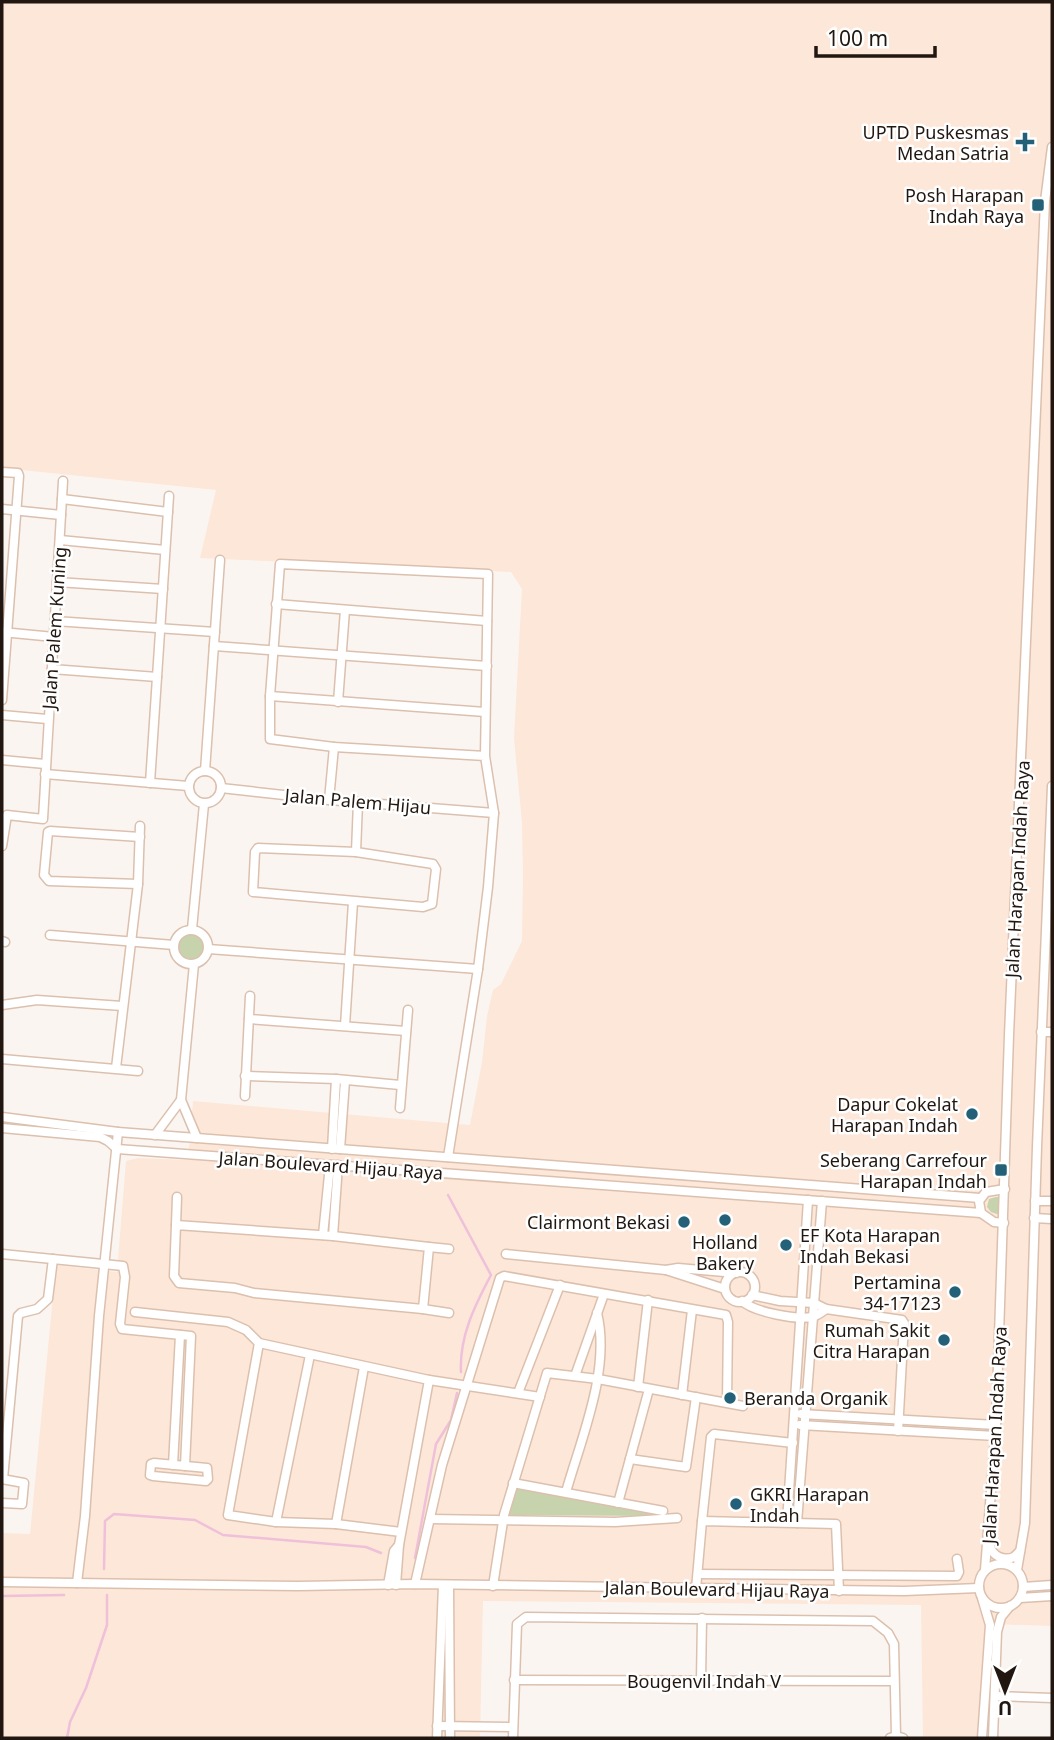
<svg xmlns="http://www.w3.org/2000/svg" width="1054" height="1740" font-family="'Noto Sans',sans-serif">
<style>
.built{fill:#fde7d9}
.green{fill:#c6d3ad}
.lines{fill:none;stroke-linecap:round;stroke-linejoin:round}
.stream{stroke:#efc0d9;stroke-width:2.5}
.minor-casing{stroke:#dcc0ae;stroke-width:11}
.minor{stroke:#fff;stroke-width:8}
.poi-dot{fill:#246178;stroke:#fff;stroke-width:2.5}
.labels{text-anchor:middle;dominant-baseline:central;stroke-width:5;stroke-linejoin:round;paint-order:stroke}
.poi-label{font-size:18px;fill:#211710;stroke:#fff;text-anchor:end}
.street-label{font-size:18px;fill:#211710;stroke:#fff}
</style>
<rect width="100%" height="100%" fill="#fbf5f2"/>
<!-- built -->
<path class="built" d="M2,2H1052V1626L989,1624L987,1738H923L921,1605L483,1601L480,1738H2V1533L30,1534L56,1265L117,1272L126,1161L138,1158L188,1160L193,1101L470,1125L482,1062L487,1016L493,990L501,984L522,941L523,875L522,823L514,738L522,589L511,572L200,558L216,490L2,468Z"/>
<!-- green -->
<g class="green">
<circle cx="191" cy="947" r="17"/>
<path d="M996,1197H1000V1215L991,1212L987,1207L989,1199Z"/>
<path d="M516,1488L560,1493L654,1511L655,1514L654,1516L508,1515Z"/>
</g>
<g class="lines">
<!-- stream -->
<g class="stream">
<path d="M448,1195L491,1275C475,1305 459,1337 461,1372"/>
<path d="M415,1558L436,1444L451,1420L457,1393"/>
<path d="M104,1569L105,1521L114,1514L195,1520L223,1535L366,1547L381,1553"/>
<path d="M2,1596L64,1595"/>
<path d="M67,1738L70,1722L86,1688L107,1625V1595"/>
</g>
<defs>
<g id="minor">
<path d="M2,472L18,473L19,476L2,700"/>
<path d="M62,499L168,512"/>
<path d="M2,509L61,515"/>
<path d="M60,540L165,550"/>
<path d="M57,582L163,589"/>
<path d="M276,604L487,621"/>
<path d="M55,621L215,632"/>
<path d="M2,632L54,637"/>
<path d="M214,646L487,666"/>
<path d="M52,669L157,677"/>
<path d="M270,696L485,712"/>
<path d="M338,702L345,610"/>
<path d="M2,715L47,719"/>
<path d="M2,760L45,764"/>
<circle cx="205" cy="787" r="16"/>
<path d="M205,771L220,560"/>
<path d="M45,774L188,786"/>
<path d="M150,783L169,496"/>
<path d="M221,788L329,800L494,813"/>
<path d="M329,800L334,747"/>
<path d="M2,846L7,815L43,819L63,481"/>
<path d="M258,848L356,852L433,864L436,869L432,904L423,907L253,892L255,852Z"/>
<path d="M356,852L358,802"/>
<path d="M138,884L49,881L44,875L48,832L50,831L140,837"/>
<path d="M192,929L204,804"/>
<circle cx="191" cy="947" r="17"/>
<path d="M50,935L174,945"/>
<path d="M2,941L5,942"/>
<path d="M208,949L478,969"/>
<path d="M194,964L181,1100L197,1138"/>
<path d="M2,1005L37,1000L122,1006"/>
<path d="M249,1019L406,1031"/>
<path d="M345,1026L353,902"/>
<path d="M1041,1032H1052"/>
<path d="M2,1059L138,1071"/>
<path d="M116,1068L138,884L140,826"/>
<path d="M245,1076L336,1079L400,1085"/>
<path d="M245,1096L250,996"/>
<path d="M400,1108L408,1010"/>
<path d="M2,1117L118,1132L980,1198"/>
<path d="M2,1128L100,1137L108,1141L117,1149"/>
<path d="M155,1135L181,1100"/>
<path d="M117,1149L981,1213"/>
<path d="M332,1149L336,1079"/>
<path d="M340,1149L345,1081"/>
<path d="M448,1157L478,969L488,887L494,813L485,756L488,574L280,564L270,696V739L334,747L485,756"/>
<path d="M1035,1201H1052"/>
<path d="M1034,1218L1052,1219"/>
<path d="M1004,1223L994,1222L981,1213L979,1201L986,1192L1005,1189"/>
<path d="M176,1225L333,1236L429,1247L423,1309L254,1293L235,1288L179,1283L174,1276Z"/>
<path d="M176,1225L177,1197"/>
<path d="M323,1235L330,1165"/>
<path d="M333,1236L338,1165"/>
<path d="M429,1247L449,1249"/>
<path d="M2,1254L123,1266L125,1277L120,1324L122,1329L191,1336L185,1466"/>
<path d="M506,1254L666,1270L678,1268L736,1273"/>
<path d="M666,1270L725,1289"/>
<circle cx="740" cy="1287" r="15"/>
<path d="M752,1295L780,1301L814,1303L826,1309L902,1320L904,1323L898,1431"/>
<path d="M742,1301C754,1312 796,1320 812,1317C817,1316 822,1312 826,1309"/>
<path d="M423,1309L449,1313"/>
<path d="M135,1312L228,1322L246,1330L259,1343L429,1380L540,1397"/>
<path d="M259,1343L228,1515L276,1522L336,1524L401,1532"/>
<path d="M575,1376L604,1294"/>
<path d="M638,1387L648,1300"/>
<path d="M518,1393L560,1285"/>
<path d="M682,1395L692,1310"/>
<path d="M801,1414L996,1425"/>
<path d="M800,1425L996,1436"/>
<path d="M630,1459L686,1467L696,1397"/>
<path d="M154,1463L207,1468L208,1479L206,1481L153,1476L150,1475L151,1464Z"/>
<path d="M173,1465L180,1335"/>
<path d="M2,1479L24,1483L22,1504L2,1503"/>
<path d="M3,1479L18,1316L21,1313L37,1309L48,1299L53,1259"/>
<path d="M513,1483L663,1511"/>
<path d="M566,1492C581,1439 611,1369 597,1313"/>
<path d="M618,1503L649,1389"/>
<path d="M430,1519L615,1522L677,1518"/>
<path d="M702,1521L711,1437L714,1434L793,1443"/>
<path d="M276,1522L310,1355"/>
<path d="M787,1522L808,1200"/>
<path d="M797,1523L822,1201"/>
<path d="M336,1524L364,1367"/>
<path d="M990,1546C993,1557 1004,1561 1014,1557L1020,1551"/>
<circle cx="1001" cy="1586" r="22"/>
<path d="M985,1570L996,1425L1009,1035L1045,201L1052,147"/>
<path d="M1017,1570L1025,1523L1037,1147L1052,786"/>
<path d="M698,1574L957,1576L959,1572L957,1559"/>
<path d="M2,1582L298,1586L415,1584L904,1591L979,1588"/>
<path d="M77,1583L85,1516L99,1316L118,1132"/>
<path d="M415,1584L442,1465L500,1278L504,1276L726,1315L728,1322L727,1402"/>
<path d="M388,1585L394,1551L399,1545"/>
<path d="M396,1585L399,1545L429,1380"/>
<path d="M449,1585L450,1738"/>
<path d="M493,1586L504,1515L547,1373L598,1379L743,1406"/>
<path d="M1023,1587L1052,1585"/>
<path d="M696,1589L702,1521L836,1524L839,1591"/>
<path d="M982,1598L990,1625L982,1738"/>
<path d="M1020,1598L1052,1596"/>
<path d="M514,1680L894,1681"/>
<path d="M701,1681L702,1618"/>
<path d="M995,1696L1052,1698"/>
<path d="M437,1726L513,1727"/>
<path d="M437,1738L443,1585"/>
<path d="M513,1738L517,1624L526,1617L873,1621L888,1633L894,1644L896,1736"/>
<path d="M890,1738L896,1736L903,1738"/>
<path d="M993,1738L997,1632L1001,1617L1010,1606"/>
</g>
</defs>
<!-- minor casing -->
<use href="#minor" class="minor-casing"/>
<!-- minor -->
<use href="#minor" class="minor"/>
</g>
<!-- markers -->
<g class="poi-dot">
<path d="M1021.5 131.5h7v7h7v7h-7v7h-7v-7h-7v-7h7z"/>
<rect x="1031" y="198" width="14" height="14" rx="3.5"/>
<circle cx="972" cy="1114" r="7"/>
<rect x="994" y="1163" width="14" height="14" rx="3.5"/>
<circle cx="725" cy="1220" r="7"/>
<circle cx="684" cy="1222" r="7"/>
<circle cx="786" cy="1245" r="7"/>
<circle cx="955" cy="1292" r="7"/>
<circle cx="944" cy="1340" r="7"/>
<circle cx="730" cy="1398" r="7"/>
<circle cx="736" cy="1504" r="7"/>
</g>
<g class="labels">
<!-- poi labels -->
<g class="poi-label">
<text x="1009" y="132">UPTD Puskesmas<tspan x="1009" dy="21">Medan Satria</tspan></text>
<text x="1024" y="195">Posh Harapan<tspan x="1024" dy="21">Indah Raya</tspan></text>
<text x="958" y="1104">Dapur Cokelat<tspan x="958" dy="21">Harapan Indah</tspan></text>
<text x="987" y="1160">Seberang Carrefour<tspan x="987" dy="21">Harapan Indah</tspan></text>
<text x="670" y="1222">Clairmont Bekasi</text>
<text x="800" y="1235" text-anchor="start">EF Kota Harapan<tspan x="800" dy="21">Indah Bekasi</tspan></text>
<text x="725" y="1242" text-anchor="middle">Holland<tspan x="725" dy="21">Bakery</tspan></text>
<text x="941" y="1282">Pertamina<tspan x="941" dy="21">34-17123</tspan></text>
<text x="930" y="1330">Rumah Sakit<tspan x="930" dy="21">Citra Harapan</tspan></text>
<text x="744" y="1398" text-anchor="start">Beranda Organik</text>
<text x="750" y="1494" text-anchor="start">GKRI Harapan<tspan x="750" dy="21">Indah</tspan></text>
</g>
<!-- street labels -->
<g class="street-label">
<text transform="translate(54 628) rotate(-86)">Jalan Palem Kuning</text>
<text transform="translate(358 801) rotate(5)">Jalan Palem Hijau</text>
<text transform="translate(1017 869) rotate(-87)">Jalan Harapan Indah Raya</text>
<text transform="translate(331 1165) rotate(4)">Jalan Boulevard Hijau Raya</text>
<text transform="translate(994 1435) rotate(-87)">Jalan Harapan Indah Raya</text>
<text transform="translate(717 1589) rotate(1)">Jalan Boulevard Hijau Raya</text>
<text x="704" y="1681">Bougenvil Indah V</text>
</g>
</g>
<!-- border -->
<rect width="1054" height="1740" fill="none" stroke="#211710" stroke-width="7"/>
<!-- north arrow -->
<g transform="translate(1005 1691) rotate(180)" stroke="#ffffff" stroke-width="5" paint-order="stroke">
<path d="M0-5L12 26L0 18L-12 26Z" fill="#211710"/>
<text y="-10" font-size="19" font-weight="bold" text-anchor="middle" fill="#211710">U</text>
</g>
<!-- scale -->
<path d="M816 46v10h119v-10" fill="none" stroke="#211710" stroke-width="3.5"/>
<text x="827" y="46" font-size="21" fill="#211710" stroke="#ffffff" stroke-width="5" paint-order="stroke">100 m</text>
</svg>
